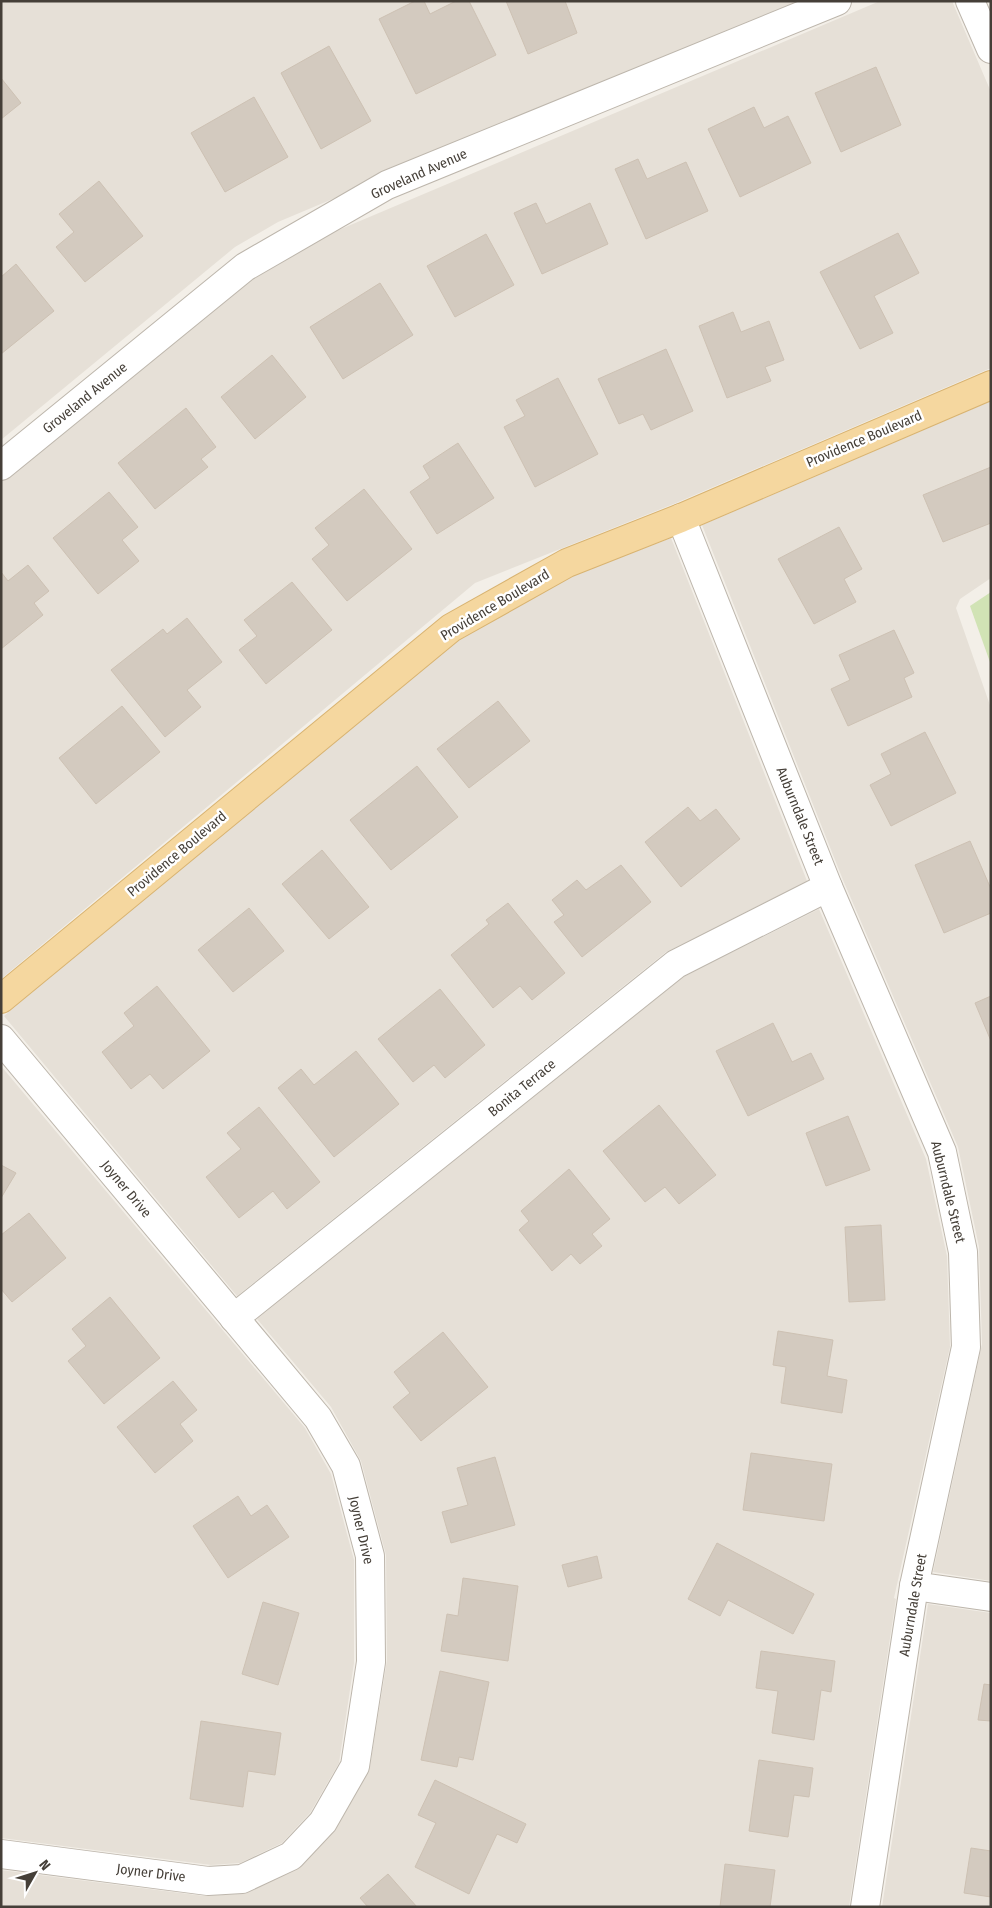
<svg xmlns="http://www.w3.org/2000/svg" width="992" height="1908" font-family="'Fira Sans Condensed',sans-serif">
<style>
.residential{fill:#e6e0d7}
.green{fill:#d1e3b5}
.building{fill:#d3cabf;stroke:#cdc1b3}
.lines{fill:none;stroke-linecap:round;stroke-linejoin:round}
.minor-casing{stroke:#bdb6ac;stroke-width:30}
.major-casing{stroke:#d8b371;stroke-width:30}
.minor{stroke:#fff;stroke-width:28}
.major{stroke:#f5d79f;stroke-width:28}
.labels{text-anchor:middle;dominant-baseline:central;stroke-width:5;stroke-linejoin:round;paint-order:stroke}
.street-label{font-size:14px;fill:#453f38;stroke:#fff}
</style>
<rect width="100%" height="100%" fill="#f3efe8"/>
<!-- residential -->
<g class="residential">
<path d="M1,1H802L278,222L235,247L1,440Z"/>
<path d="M880,1H952L991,92V368L676,503L475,583L1,979V479L251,273L289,251Z"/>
<path d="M991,401V578L960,599L956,608L991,708V1581L933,1572L982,1344L979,1247L958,1147L843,880L702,525Z"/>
<path d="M671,538L807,881L666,952L237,1296L4,1016L492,607Z"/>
<path d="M819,909L926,1159L947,1256L950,1347L894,1598L896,1599L849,1907H1V1870L204,1896L241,1894L296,1869L336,1828L370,1766L387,1660L386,1555L361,1461L331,1407L257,1319L683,977Z"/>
<path d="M1,1066L305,1428L331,1474L354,1560V1663L339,1763L310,1813L282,1843L240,1863L211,1865L1,1838Z"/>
<path d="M928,1604L991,1613V1907H882Z"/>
</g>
<!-- green -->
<path class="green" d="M991,592V665L970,606Z"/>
<!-- building -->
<g class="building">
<path d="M415,1H424L430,14L456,1H469L496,55L416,94L379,19Z"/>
<path d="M506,1H565L577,33L528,54Z"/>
<path d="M329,46L371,121L321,149L281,73Z"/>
<path d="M876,67L901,125L841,152L815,93Z"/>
<path d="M1,78L21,103L1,119Z"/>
<path d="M254,97L288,157L225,192L191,133Z"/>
<path d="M754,107L764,128L788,116L811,163L740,197L708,129Z"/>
<path d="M638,159L647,179L686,162L708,211L646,239L615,169Z"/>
<path d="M99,181L143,236L85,282L56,247L74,232L59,214Z"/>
<path d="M536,203L546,224L590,203L608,244L542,274L514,213Z"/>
<path d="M898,233L919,273L874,296L893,333L860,349L820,272Z"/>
<path d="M486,234L514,285L455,317L427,266Z"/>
<path d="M16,264L54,311L1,354V277Z"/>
<path d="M380,283L413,335L343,379L310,327Z"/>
<path d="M733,312L741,332L769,321L784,360L765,367L771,381L727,398L699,326Z"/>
<path d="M666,349L693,411L651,430L643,414L619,424L598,379Z"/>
<path d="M272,355L306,397L255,439L221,397Z"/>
<path d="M558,378L598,454L535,487L504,427L525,416L516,400Z"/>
<path d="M186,408L216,447L201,459L208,467L155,509L118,463Z"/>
<path d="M458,443L494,498L437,534L410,492L430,478L423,466Z"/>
<path d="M991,467V523L943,542L923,495Z"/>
<path d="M364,489L412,549L347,601L312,559L329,545L315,528Z"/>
<path d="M109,492L138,527L122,540L139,561L98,594L53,538Z"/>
<path d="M839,527L862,569L844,579L856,602L814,624L778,559Z"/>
<path d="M28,565L49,591L34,603L43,615L1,649V572L8,581Z"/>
<path d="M292,582L332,630L266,684L239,650L257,636L244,620Z"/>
<path d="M187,618L222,662L187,690L201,707L165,737L111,670L163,629L167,634Z"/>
<path d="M894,630L914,673L904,678L912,697L848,726L831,689L850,680L839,655Z"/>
<path d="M498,701L530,741L469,788L437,749Z"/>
<path d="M122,706L160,752L96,804L59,758Z"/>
<path d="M925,732L956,793L891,826L870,785L891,774L881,754Z"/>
<path d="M417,766L458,817L391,870L350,820Z"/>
<path d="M688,807L700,821L716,809L740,839L681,887L645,842Z"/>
<path d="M970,841L991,889V913L944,933L915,865Z"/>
<path d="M322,850L369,907L329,939L282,884Z"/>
<path d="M621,865L651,902L582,957L554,922L564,915L552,900L577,880L586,890Z"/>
<path d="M508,903L565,973L532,1000L520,986L493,1008L451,955L489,924L486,920Z"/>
<path d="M249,908L284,951L233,992L198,950Z"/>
<path d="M157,986L210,1051L163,1089L150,1074L131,1089L102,1052L134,1026L124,1013Z"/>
<path d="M440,989L485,1045L445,1078L434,1065L413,1082L378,1039Z"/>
<path d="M991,996V1041L975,1003Z"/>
<path d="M773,1023L792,1062L811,1053L824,1079L748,1116L716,1051Z"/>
<path d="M356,1051L399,1104L334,1157L278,1088L301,1069L314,1085Z"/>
<path d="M659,1105L716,1175L679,1204L665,1187L645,1202L603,1151Z"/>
<path d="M259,1107L320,1182L287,1209L273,1191L239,1218L206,1177L241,1149L227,1133Z"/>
<path d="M848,1116L870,1170L826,1186L806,1133Z"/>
<path d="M1,1165L16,1173L1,1198Z"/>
<path d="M569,1169L610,1219L592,1234L602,1246L580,1264L571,1254L552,1271L519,1230L529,1221L521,1211Z"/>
<path d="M29,1213L66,1258L12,1302L1,1289V1235Z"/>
<path d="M881,1225L885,1300L849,1302L845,1227Z"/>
<path d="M110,1297L160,1358L104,1404L68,1361L86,1346L72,1329Z"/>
<path d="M778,1331L833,1340L827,1376L847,1380L842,1413L781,1403L786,1367L773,1365Z"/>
<path d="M443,1332L488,1387L421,1441L393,1407L410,1393L394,1372Z"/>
<path d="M173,1381L197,1410L180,1424L193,1441L155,1473L117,1427Z"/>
<path d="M751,1453L832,1464L824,1521L743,1510Z"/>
<path d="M495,1457L515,1525L451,1543L442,1512L468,1505L457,1468Z"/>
<path d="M238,1496L251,1516L267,1505L289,1537L228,1578L193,1526Z"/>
<path d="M717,1543L814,1594L793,1634L728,1600L720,1616L688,1599Z"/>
<path d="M597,1556L602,1578L568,1587L562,1565Z"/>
<path d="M463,1578L518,1586L508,1661L441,1651L447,1614L458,1616Z"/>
<path d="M263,1602L299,1613L278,1685L242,1674Z"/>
<path d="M761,1651L835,1661L831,1692L821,1690L814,1740L772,1733L778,1691L756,1688Z"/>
<path d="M440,1671L489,1682L473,1760L459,1757L457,1767L421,1760Z"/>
<path d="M984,1684L991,1685V1721L978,1720Z"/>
<path d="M201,1721L281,1733L275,1775L248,1771L243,1807L190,1799Z"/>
<path d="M759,1760L813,1768L809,1797L794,1795L788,1837L749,1831Z"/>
<path d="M435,1780L526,1824L517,1843L497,1834L469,1894L415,1867L436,1823L418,1815Z"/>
<path d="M971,1848L991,1851V1897L964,1893Z"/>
<path d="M725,1864L775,1870L770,1907H720Z"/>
<path d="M388,1874L417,1907H368L360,1898Z"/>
</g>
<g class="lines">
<defs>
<g id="minor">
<path d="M970,1L991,49"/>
<path d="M1,466L245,267L387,185L837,1"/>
<path d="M681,518L828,887L942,1152L963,1252L966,1347L914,1586L865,1907"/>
<path d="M1,1039L318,1418L346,1466L370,1556L371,1662L355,1766L323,1822L291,1856L242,1879L208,1881L1,1854"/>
<path d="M234,1318L676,964L828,887"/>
<path d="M914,1586L991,1597"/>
</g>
<path id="major" d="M1,999L451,628L567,563L681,518L991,385"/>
</defs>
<!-- minor casing -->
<use href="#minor" class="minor-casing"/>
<!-- major casing -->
<use href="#major" class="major-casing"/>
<!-- minor -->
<use href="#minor" class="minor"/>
<!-- major -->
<use href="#major" class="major"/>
</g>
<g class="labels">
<!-- street labels -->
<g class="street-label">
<text transform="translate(419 174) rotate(-24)">Groveland Avenue</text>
<text transform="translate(85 398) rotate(-39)">Groveland Avenue</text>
<text transform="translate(864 439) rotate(-23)">Providence Boulevard</text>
<text transform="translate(495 605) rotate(-31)">Providence Boulevard</text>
<text transform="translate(800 816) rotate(68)">Auburndale Street</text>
<text transform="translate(177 854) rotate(-40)">Providence Boulevard</text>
<text transform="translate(522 1088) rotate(-39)">Bonita Terrace</text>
<text transform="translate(126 1189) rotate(50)">Joyner Drive</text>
<text transform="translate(948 1192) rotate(76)">Auburndale Street</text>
<text transform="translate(361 1530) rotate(77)">Joyner Drive</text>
<text transform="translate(913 1605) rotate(-80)">Auburndale Street</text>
<text transform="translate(151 1873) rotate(7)">Joyner Drive</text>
</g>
</g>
<!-- border -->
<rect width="992" height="1908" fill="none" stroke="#453f38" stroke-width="5"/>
<!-- north arrow -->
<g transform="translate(35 1873) rotate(51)" stroke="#ffffff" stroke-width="4" paint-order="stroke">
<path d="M0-4L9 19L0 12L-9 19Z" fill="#453f38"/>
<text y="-8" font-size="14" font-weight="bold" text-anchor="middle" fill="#453f38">N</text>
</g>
</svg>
